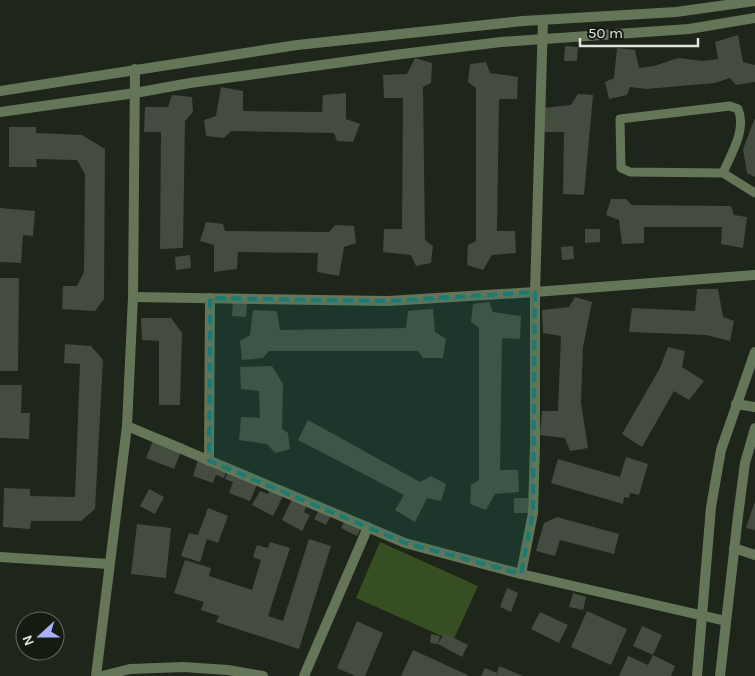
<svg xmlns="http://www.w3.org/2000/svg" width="755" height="676" font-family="Karla,sans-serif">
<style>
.green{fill:#364e21}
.building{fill:#444b3f}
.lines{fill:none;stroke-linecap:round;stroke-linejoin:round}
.service{stroke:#657558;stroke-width:9}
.minor{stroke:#657558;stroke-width:10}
.marked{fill:#197b73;fill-opacity:0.2;stroke:#197b73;stroke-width:4;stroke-dasharray:10 6;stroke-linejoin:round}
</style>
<rect width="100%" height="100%" fill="#1e251a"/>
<!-- green -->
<path class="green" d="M380,542L478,586L453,641L356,598Z"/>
<!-- building -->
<g class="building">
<path d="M738,35L743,62L755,65V82L736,85L730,78L715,83L646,89L630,87L627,95L609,99L605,82L614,78L617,48L635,50L639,68L654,66L678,58L703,61L718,59L715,42Z"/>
<path d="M565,46L578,47L577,61H564Z"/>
<path d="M415,58L432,63L431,83L423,87L425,240L433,246L431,263L416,266L411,255L383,252L384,229H402L403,98H384L383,75L407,74Z"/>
<path d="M486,62L490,73L518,77L517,99H499L497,231H515L516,253L492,255L483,270L467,265L468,245L476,241V88L468,82L470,64Z"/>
<path d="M221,87L243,91V111L322,112L323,95L346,93V119L360,124L353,142L337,141L334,133L231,131L224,138L206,136L204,120L216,116Z"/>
<path d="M578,94L593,95L584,195L563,194L564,132H545L543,108L571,105Z"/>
<path d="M172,95L192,97L193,112L185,121L183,248L160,249L161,132H144L145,107H168Z"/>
<path d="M755,118V177L747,173L743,149Z"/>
<path d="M9,127H36V133L82,135L105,149L104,299L95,311L62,309L63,286H77L84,272L85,174L77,160L36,159L37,167H9Z"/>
<path d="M611,199H626L632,205L731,206L734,215L747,217L743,248L721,244L722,227H644V243L622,244L619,220L606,215Z"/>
<path d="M0,208L35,211L33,236L23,235L21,263L0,262Z"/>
<path d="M206,222L223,224L225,231L329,232L335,225L354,226L356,243L344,247L339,276L317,272L318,253L238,252L237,269L214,272V245L200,241Z"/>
<path d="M585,229H600V242L585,243Z"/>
<path d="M573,246L574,259L562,260L561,247Z"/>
<path d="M190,255L191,268L176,270L175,257Z"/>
<path d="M0,278H19L18,371H0Z"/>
<path d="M697,289H718L723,317L734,321L730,341L706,335L629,332L632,308L695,311Z"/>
<path d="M575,297L592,302L583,347L581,403L588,448L570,451L565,438L540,435L542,411H558L561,336L543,333L542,310L569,307Z"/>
<path d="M233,302L247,303L246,317L232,316Z"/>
<path d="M489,302L493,312L521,316L520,339L502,338L500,470H518L519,492L495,494L486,510L470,504L471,485L479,480V328L471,322L473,304Z"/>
<path d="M433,309L435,332L446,339L443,358H423L418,351H269L263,358L242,360L240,341L250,335L253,310L277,311L280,330L406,328L408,311Z"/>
<path d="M141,318H171L182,333L180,405H159V341L142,340Z"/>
<path d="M65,344L91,346L103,360L95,509L81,521H31L30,529L3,527L4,488L30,489V496L75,497L80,364L64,363Z"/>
<path d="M668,347L685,351L682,367L704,381L689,400L674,391L642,447L622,434L660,368Z"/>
<path d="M272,366L283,384L282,429L288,433L290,449L275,453L267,444L239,440L241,417L260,418L259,391L241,389L240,367Z"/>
<path d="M0,385H22L21,413H30L29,439L0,438Z"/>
<path d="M308,420L420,482L431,476L446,484L441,501L427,498L415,522L395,510L404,495L298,440Z"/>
<path d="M156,433L184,444L174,469L146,458Z"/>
<path d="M199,456L228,465L224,478L216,475L213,483L193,476Z"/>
<path d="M626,457L648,464L639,495L630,493L629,498L624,497L623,504L551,483L558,459L620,477Z"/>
<path d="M229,468L259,480L250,501L229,493L233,482L225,479Z"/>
<path d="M272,485L285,492L273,516L252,505L260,491L268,494Z"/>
<path d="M149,489L164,497L155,514L140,506Z"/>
<path d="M294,495L308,503L304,512L310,515L302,531L282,520Z"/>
<rect x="514" y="498" width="14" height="15"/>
<path d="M755,501V530L746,528Z"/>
<path d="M321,507L332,513L326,525L314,519Z"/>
<path d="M208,508L228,516L218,543L207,539L200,562L181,556L189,533L198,535Z"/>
<path d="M348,514L364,522L357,536L341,528Z"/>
<path d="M557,517L619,534L614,554L560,540L555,556L536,551L544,523Z"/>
<path d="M137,524L171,528L166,578L131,574Z"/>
<path d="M309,539L331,546L299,649L216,622L219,616L201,610L204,602L174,593L185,560L211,568L209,576L252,590L261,560L253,557L257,545L268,548L270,542L290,548L268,616L283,621Z"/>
<path d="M507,588L518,593L511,612L500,607Z"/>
<path d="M573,593L586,597L583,610L569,607Z"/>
<path d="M587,611L627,629L611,665L571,647Z"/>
<path d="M540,612L568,625L559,643L531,629Z"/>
<path d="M357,621L383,633L365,676H355L337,668Z"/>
<path d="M642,626L662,635L653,655L633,646Z"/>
<path d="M444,633L468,645L462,657L438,644L430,643L431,634L440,636L438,644Z"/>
<path d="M413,650L470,676H401Z"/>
<path d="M653,655L675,666L671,676H619L628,656L648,665Z"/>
<path d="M499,666L523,676H481L485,668L497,673Z"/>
</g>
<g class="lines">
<!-- service -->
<path class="service" d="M723,173C731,154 747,129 738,109L730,106L620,119L621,168L630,172L723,173L755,193"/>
<!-- minor -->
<g class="minor">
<path d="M0,91L297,45L523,21L676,12L755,1"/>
<path d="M0,112L135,93L190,83L394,55L501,42L689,29L755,18"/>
<path d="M133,297L388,301L535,292L755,275"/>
<path d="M736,404L755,407"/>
<path d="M127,426L405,543L521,574L726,621"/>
<path d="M209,461L210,298"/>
<path d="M734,548L755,555"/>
<path d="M0,557L109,564"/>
<path d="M521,574L533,513L535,446V292L543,20"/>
<path d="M96,676L127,426L133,297L135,69"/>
<path d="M102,676L130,669L183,667L228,670L263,676"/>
<path d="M304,676L368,527"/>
<path d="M697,676L711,507L721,450L755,352"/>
<path d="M720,676L738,516L745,463L755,428"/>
</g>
</g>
<!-- marked area -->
<path class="marked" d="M535,292L533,513L521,574L405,543L209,461L210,298L388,301Z"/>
<!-- north arrow -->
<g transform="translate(40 636) rotate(249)"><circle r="24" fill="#151b11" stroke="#656b62"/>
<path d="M0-4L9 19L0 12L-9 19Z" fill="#acaffb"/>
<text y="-8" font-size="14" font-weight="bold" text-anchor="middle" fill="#dee3db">N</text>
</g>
<!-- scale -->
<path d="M580 38v8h118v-8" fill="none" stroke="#dee3db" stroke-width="2.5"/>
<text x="588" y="38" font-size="15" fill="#dee3db" stroke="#151b11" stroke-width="4" paint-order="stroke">50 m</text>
</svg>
